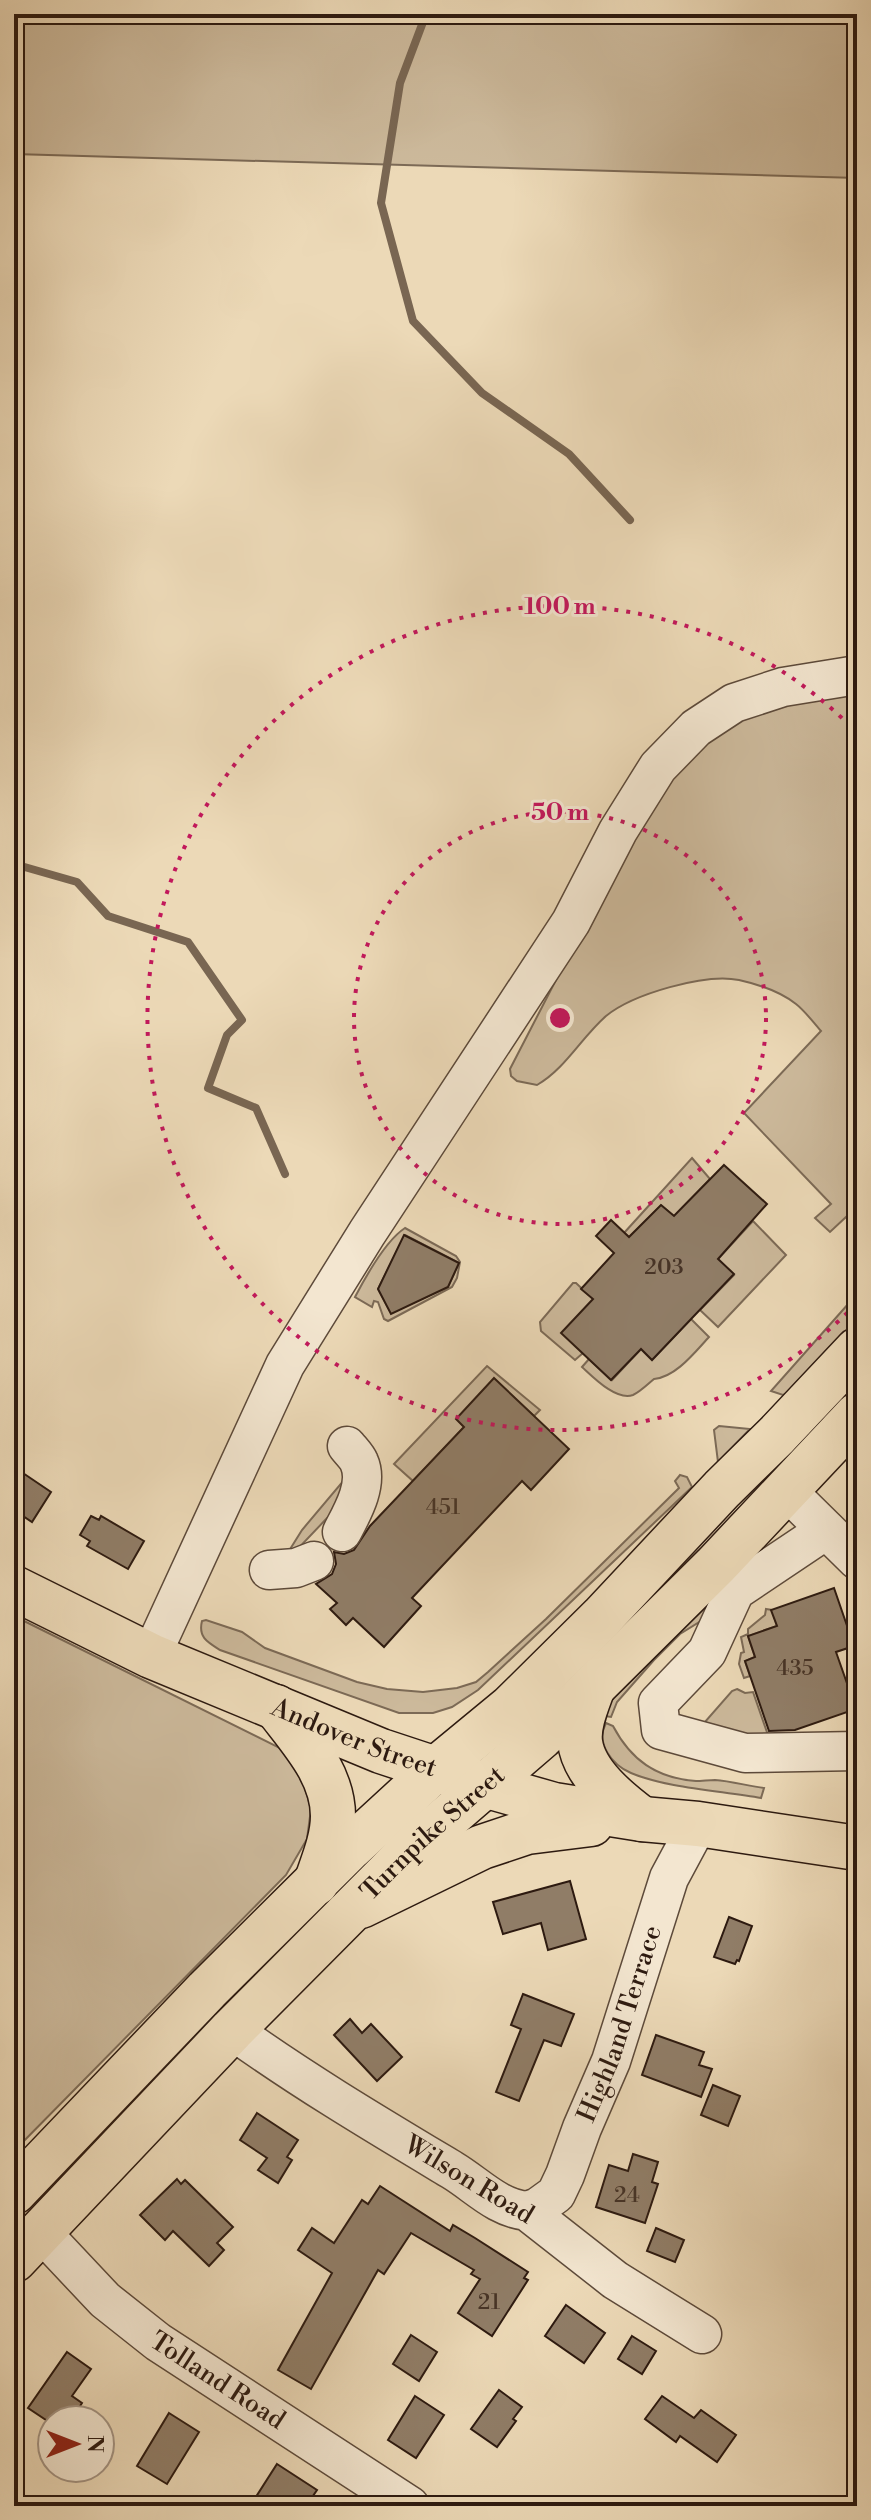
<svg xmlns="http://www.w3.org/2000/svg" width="871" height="2520" font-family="'Libre Bodoni',serif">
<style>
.green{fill:#ccb99b;stroke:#7c6a56;stroke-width:2;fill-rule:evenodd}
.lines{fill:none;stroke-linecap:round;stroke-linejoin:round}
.stream{stroke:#796652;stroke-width:8}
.building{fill:#907d67;stroke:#2d1a10;stroke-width:2}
.minor-casing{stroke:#5d4a3a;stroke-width:41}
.major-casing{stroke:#2d1a10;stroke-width:47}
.highway-casing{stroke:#2d1a10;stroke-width:47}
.minor{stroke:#f3e6d0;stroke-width:38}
.major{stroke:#ecd9b7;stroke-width:44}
.highway{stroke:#ecd9b7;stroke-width:44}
.ring{fill:none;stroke:#c2185b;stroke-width:4;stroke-dasharray:4 8}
.labels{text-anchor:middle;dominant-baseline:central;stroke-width:6;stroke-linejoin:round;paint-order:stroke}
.number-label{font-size:22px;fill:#463326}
.street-label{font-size:26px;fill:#2d1a10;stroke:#f3e6d0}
.centre{fill:#c2185b;stroke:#f3e6d0;stroke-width:4}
.ring-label{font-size:24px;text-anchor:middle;font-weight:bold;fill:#c2185b;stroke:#f3e6d0;stroke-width:6;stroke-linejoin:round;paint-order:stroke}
</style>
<rect width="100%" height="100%" fill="#ecd9b7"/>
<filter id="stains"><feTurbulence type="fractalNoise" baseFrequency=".0025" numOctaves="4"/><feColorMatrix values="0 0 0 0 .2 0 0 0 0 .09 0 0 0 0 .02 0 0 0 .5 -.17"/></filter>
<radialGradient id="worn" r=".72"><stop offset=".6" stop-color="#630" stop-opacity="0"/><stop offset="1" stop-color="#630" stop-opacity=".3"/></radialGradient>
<!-- green -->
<g class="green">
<path d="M14,14H857V178L14,154Z"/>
<path d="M857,692V1230L846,1217L830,1232L815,1218L831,1204L744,1113L821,1031C813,1022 805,1011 796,1004C781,992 757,984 739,980C705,973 633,994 606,1016C581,1038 565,1069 537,1085L517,1081L511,1076L510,1069L619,858L681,759L757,709Z"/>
<path d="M692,1158L710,1179L674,1216L661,1205L629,1237L624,1233Z"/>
<path d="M753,1221L786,1255L718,1327L700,1310L734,1275L718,1259Z"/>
<path d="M405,1228L456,1256L460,1262L457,1278L452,1287L388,1321L384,1319L378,1302L374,1301L372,1307L355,1297C366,1276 385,1241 405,1228ZM405,1235L459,1263L448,1287L391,1313L378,1289Z"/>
<path d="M573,1283H576L593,1299L583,1353L575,1360L541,1331L540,1322Z"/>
<path d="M857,1294V1320L788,1392L783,1395L771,1391Z"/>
<path d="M691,1319L709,1337C695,1352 676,1377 654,1379C648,1384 640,1392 633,1395C616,1401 593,1377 582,1367L589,1359L612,1380L641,1349L652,1360Z"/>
<path d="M487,1366L540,1410L534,1416L494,1379L457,1419L464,1427L413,1481L394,1464Z"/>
<path d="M719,1426L750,1429L718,1462L714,1430Z"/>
<path d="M680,1475L687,1477L692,1487L478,1690L452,1707L433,1713H399L220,1650C207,1642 198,1637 202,1621L206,1620L242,1632L265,1648L357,1682L387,1689L423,1692L457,1688L476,1682L488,1672L546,1619L679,1488L675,1481Z"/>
<path d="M344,1480L349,1481L329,1516L292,1555L287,1554L302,1530Z"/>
<path d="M707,1599L712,1601L704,1619L680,1634L654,1660L617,1702L611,1717L598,1715L607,1699Z"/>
<path d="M766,1609L772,1610L777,1626L748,1636L755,1657L745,1661L750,1676L744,1678L739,1664L741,1653L744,1652L741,1637L748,1634V1629L765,1615Z"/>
<path d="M14,1616L280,1748L298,1763L311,1809L307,1839L286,1875L14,2151Z"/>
<path d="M737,1689L745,1693L753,1692L769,1738L707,1727L704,1723L732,1691Z"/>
<path d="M606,1723L613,1726C631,1760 656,1778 696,1781C702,1781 709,1780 715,1780C731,1781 748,1786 764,1788L761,1798C723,1791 666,1788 631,1773C612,1765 595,1743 606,1723Z"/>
</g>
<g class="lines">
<!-- stream -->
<g class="stream">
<path d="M426,14L400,83L381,203L413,321L482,393L569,454L630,520"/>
<path d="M14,864L77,882L108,916L188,942L242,1020L227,1035L208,1088L256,1108L285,1174"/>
</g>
</g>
<!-- building -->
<g class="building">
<path d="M724,1165L767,1204L718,1259L734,1274L652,1360L641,1349L611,1380L561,1333L593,1299L581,1289L614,1253L596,1236L611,1220L629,1237L661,1205L674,1216Z"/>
<path d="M404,1235L459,1263L448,1287L391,1314L378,1289Z"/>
<path d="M494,1378L569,1449L531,1490L522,1481L412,1598L421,1606L384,1647L353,1618L346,1625L330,1609L337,1603L316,1584L332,1574L336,1564L334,1552L344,1554L354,1550L370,1526L464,1427L456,1419Z"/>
<path d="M14,1467L51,1492L32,1522L14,1510Z"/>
<path d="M91,1516L99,1520L101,1516L144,1541L128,1569L87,1546L90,1541L80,1535Z"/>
<path d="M834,1588L854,1646L836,1652L856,1709L795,1730L769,1731L745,1661L755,1657L748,1636L777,1626L771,1610Z"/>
<path d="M570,1881L586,1939L548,1950L541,1923L503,1934L493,1902Z"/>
<path d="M729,1917L752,1926L739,1961L737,1960L735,1964L714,1957Z"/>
<path d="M523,1994L574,2014L561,2046L544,2040L519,2101L496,2092L521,2029L511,2025Z"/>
<path d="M350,2019L362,2033L371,2024L402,2057L377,2081L334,2035Z"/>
<path d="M656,2035L704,2052L699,2065L712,2069L701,2097L642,2075Z"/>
<path d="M713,2085L740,2096L728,2126L701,2115Z"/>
<path d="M257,2113L298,2140L287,2157L292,2160L278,2183L258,2170L267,2158L240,2140Z"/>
<path d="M633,2154L658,2162L652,2182L658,2184L645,2223L596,2207L609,2165L628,2171Z"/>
<path d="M177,2179L181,2184L185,2180L233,2227L217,2243L224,2250L209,2266L173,2231L165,2240L140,2215Z"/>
<path d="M380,2186L450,2231L453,2225L475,2238L528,2272L524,2278L528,2280L492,2336L458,2313L480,2279L471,2274L474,2270L411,2233L384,2274L378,2270L311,2389L278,2370L332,2273L298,2250L312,2228L334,2243L362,2200L368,2204Z"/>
<path d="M656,2228L684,2240L675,2262L647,2251Z"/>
<path d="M566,2305L605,2333L584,2363L545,2336Z"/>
<path d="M411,2335L437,2352L419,2381L393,2364Z"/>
<path d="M632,2336L656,2351L642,2374L618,2359Z"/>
<path d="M67,2352L91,2369L72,2396L82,2403L71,2420H46L28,2408Z"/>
<path d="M499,2390L522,2407L513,2419L516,2421L497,2447L471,2429Z"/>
<path d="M415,2396L444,2415L416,2458L388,2440Z"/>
<path d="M662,2396L694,2418L701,2410L736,2435L717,2462L680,2436L676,2442L645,2419Z"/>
<path d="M169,2413L199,2432L167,2484L137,2466Z"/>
<path d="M277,2464L317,2490L306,2506H250Z"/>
</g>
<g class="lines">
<defs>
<g id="minor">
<path d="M787,1491L857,1560"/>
<path d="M826,1530L735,1591L707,1652L658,1703L661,1730L745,1753L857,1751"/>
<path d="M342,1532C352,1513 369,1484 359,1462C357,1457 351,1451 347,1446"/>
<path d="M269,1570L296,1568L314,1561"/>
<path d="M151,1656L285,1365L367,1233L571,922L618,831L658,767L696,728L734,703L783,687L857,675"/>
<path d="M232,2030C303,2081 377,2125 452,2170C477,2185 497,2208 527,2211L615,2280L702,2334"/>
<path id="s1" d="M527,2211L538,2207L556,2194L565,2175L582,2128L611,2061L669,1878L698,1824"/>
<path id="s2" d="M41,2232L105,2300L158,2342L410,2506"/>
</g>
<g id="major">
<path id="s3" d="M14,1588L151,1656L381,1751L484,1785L554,1805L642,1819L698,1824L857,1848"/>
<path d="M593,1687C587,1704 578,1724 580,1742C584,1774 618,1801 642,1819"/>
<path d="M276,1707C300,1739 333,1773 333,1816C333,1839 323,1862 316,1883"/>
<path d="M361,1906L482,1847L527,1832L591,1824"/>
</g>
<g id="highway">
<path d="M14,2192L207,1990L350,1848L437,1768L511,1707L602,1617L722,1489L777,1435L857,1350"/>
<path id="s4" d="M14,2260L232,2030L417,1844L541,1737L593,1687L716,1565L857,1415"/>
</g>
</defs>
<!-- minor casing -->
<use href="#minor" class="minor-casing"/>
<!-- major casing -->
<use href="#major" class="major-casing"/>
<!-- highway casing -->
<use href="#highway" class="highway-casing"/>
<!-- minor -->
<use href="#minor" class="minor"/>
<!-- major -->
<use href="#major" class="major"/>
<!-- highway -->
<use href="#highway" class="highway"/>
</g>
<!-- distance rings -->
<g class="ring">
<circle cx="560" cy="1018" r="206"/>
<path d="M856 1304A412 412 0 1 1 856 732"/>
</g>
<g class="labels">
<!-- number labels -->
<g class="number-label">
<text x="664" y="1267">203</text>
<text x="443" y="1507">451</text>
<text x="795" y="1668">435</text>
<text x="627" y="2195">24</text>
<text x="489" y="2302">21</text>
</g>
<!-- street labels -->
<g class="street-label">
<text stroke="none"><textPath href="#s3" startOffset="372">Andover Street</textPath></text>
<text stroke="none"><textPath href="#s4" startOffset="598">Turnpike Street</textPath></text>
<text stroke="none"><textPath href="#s1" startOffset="216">Highland Terrace</textPath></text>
<text transform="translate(469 2180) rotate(31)">Wilson Road</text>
<text stroke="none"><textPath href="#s2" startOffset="232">Tolland Road</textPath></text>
</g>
</g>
<circle cx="560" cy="1018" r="12" class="centre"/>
<g class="ring-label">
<text x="560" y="614">100 m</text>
<text x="560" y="820">50 m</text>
</g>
<!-- margin -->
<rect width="871" height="2520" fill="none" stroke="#ecd9b7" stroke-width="48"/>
<rect x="16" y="16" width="839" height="2488" fill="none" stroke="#2d1a10" stroke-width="4"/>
<rect x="24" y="24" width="823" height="2472" fill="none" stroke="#2d1a10" stroke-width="2"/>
<!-- north arrow -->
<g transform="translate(76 2444) rotate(90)"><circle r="38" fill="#f3e6d0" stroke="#a49483" stroke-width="2"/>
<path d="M0-6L14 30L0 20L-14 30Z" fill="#8f2418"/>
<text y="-12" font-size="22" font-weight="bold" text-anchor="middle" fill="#2d1a10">N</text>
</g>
<rect width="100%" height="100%" filter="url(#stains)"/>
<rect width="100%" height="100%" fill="url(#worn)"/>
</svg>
